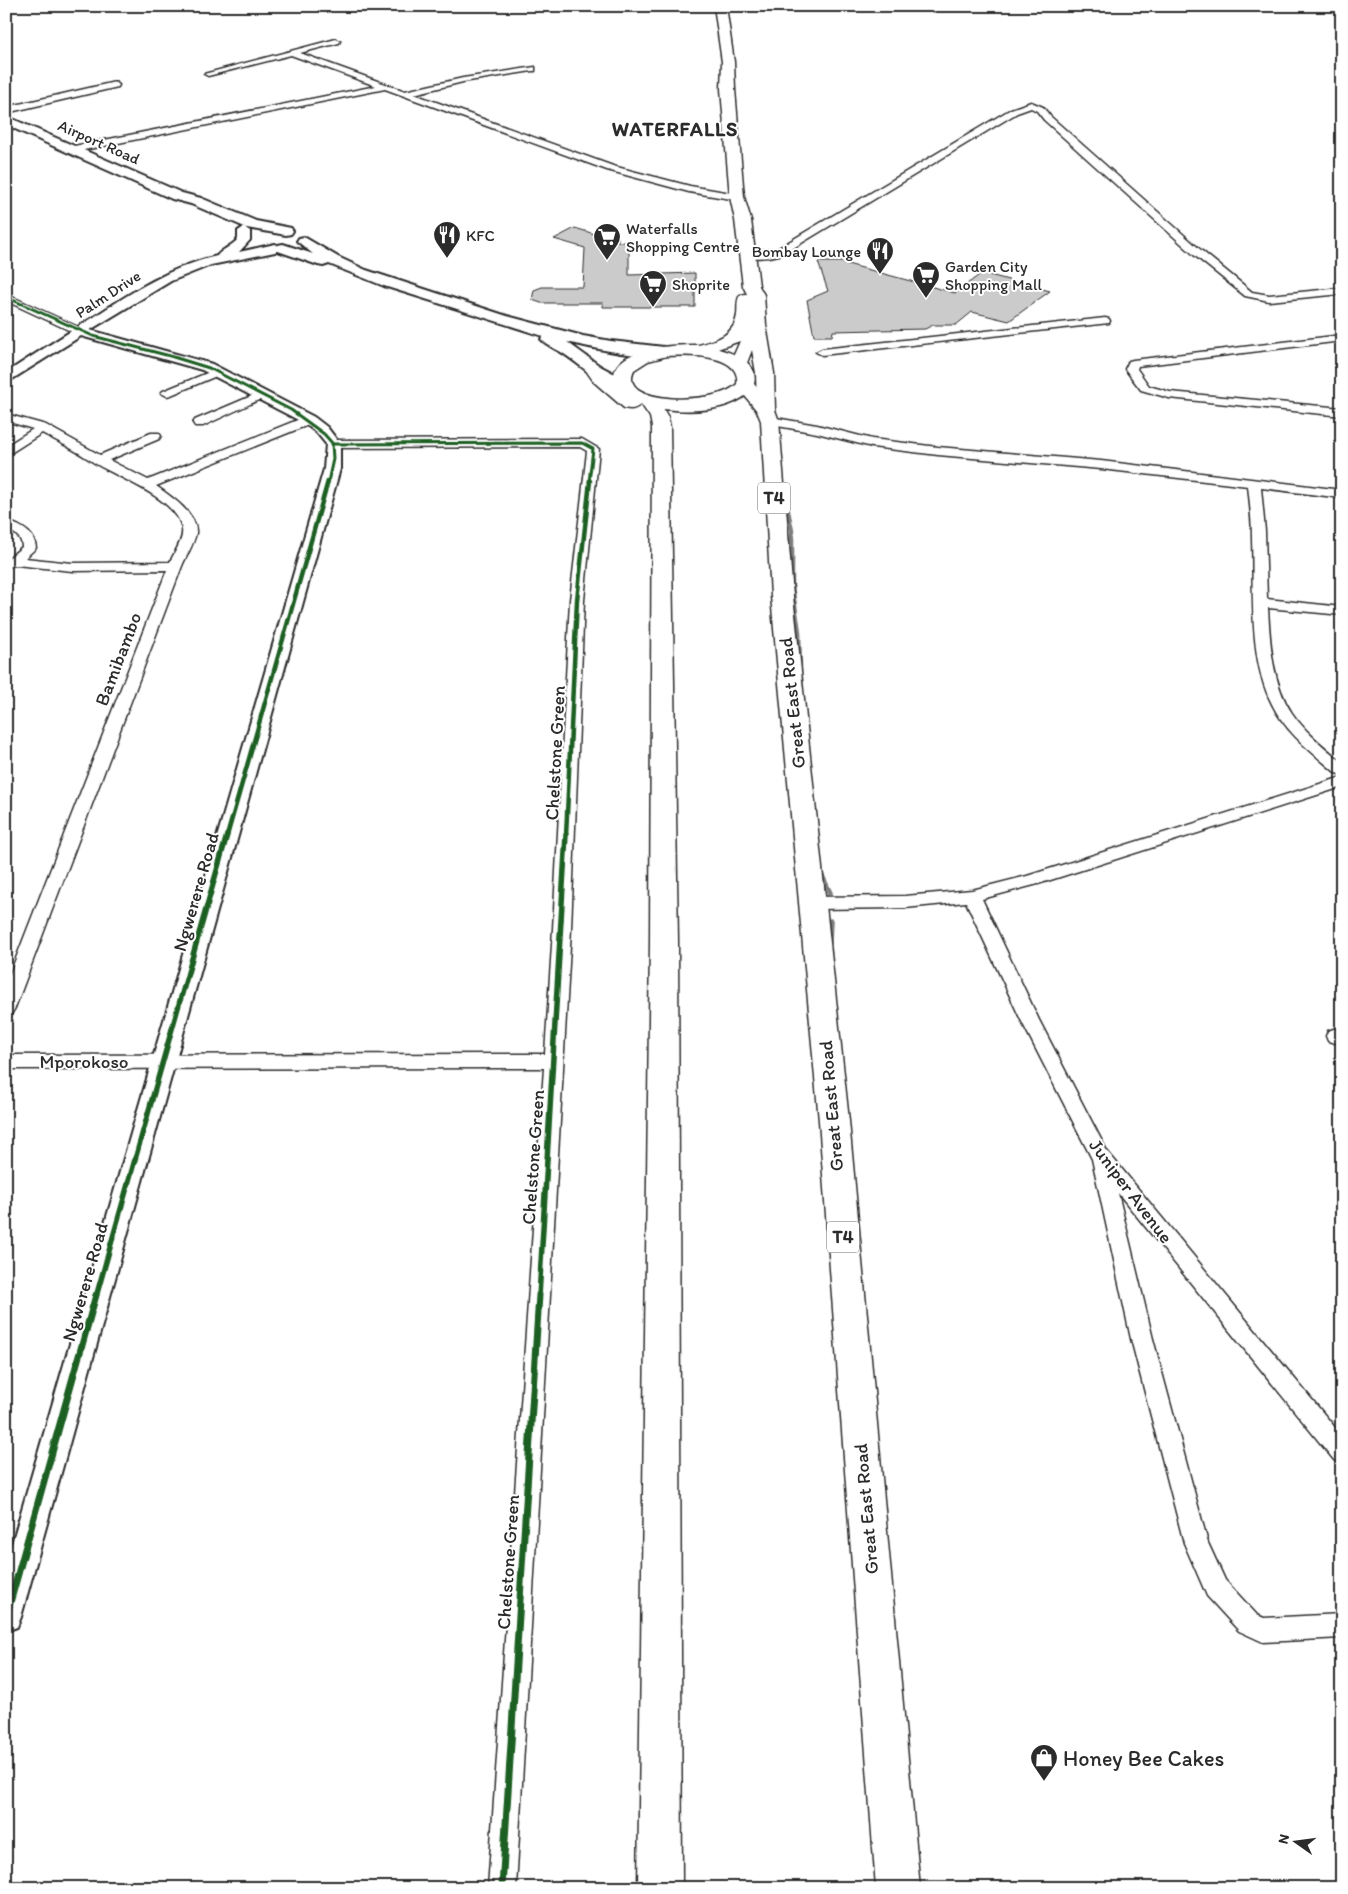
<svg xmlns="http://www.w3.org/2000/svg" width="1348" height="1894" font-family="Itim,sans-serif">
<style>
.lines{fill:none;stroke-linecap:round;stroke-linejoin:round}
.stream-far1{stroke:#7e7e7e;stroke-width:4.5}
.stream{stroke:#7e7e7e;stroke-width:5.5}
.building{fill:#cbcbcb;stroke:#2b2b2b}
.minor-casing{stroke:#2b2b2b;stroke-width:3}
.tertiary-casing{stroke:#2b2b2b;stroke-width:4}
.secondary-casing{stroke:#2b2b2b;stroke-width:4}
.primary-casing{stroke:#2b2b2b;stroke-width:3}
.trunk-casing{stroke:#2b2b2b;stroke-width:3}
.minor{fill:#fff;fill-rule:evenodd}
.tertiary{fill:#fff;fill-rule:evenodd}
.secondary{fill:#fff;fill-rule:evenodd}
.primary{fill:#fff;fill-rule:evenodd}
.trunk{fill:#fff;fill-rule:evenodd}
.cycleway-far3-casing{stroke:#fff;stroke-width:5}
.cycleway-far2-casing{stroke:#fff;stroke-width:7}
.cycleway-far1-casing{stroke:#fff;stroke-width:9}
.cycleway-casing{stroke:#fff;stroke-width:10}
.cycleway-far3{stroke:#1b5e20;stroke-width:3}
.cycleway-far2{stroke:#1b5e20;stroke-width:4.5}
.cycleway-far1{stroke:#1b5e20;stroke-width:5.5}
.cycleway{stroke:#1b5e20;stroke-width:7}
.labels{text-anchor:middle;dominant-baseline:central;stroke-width:4;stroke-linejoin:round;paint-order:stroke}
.far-street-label{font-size:16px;fill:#2b2b2b;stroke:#fff}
.far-poi-label{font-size:16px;fill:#2b2b2b;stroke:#fff;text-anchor:start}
.shield{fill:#fff;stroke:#6b6b6b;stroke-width:1}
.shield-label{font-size:18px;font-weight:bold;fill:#2b2b2b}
.street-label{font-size:19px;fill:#2b2b2b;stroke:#fff}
.far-district-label{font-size:20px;font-weight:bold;letter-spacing:1px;fill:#2b2b2b;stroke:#fff}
.near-poi-label{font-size:22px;fill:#2b2b2b;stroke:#fff;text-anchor:start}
</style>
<rect width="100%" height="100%" fill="#fff"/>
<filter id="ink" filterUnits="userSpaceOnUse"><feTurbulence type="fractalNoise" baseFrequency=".02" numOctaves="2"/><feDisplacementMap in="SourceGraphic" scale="10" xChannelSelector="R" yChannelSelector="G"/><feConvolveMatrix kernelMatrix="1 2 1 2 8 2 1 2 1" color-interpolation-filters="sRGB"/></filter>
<g filter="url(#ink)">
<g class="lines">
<!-- stream-far1 -->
<path class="stream-far1" d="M784,491L792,531V586L799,632L800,667"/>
<!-- stream -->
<g class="stream">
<path d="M822,876L830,893"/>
<path d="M829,943L830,921"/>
</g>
</g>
<!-- building -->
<g class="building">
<path d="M575,228L601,236L618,237V242H629V275L695,273V307H603V303H541L532,300L534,290L542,287H583L585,248L554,239Z"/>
<path d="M818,262H840L955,293L982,273L1050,291L1009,321L972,312L956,325H933L925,329L833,331L832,336H814L807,300L828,291Z"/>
</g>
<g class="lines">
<defs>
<g id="minor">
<path d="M336,39L340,41L339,43L300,53L405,91L463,78L535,67V71H532L463,82L414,94L613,166L690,186L737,194L742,197L737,200L689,192L607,170L385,89L74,152L69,149L74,146L376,86L291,55L208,76L204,74Z"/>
<path d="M115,82L119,85L118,87L6,113V107Z"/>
<path d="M1031,102L1043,107L1050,116L1202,251L1252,292L1269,295L1342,288V294L1269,301L1245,296L1194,255L1044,120L1037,111L1031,108L1017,113L785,253C774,257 751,261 742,254L747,251L777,249L1011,109Z"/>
<path d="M6,294L85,330L86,332L81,335L77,334L6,301Z"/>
<path d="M1105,318L1109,319L1110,321L1109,323L822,355L816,352L822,349Z"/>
<path d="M1342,335V341L1138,366L1137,369L1149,386L1170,392L1342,408V416L1169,398L1141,390L1125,369L1129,361L1133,360Z"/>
<path d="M217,369L223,372L221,374L171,395L167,396L161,393L163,391Z"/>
<path d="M261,392L265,393L267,395L265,397L203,426H195L193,423L195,420Z"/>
<path d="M6,414L46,425L100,455L151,433H159L161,436L159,439L109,460L148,480L305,417H313L315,420L313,423L156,486C169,495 198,514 196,533C194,544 186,556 182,566L15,1008L12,1013L6,1014V984L167,570L72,571L16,565L6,567V560L22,547C22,537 14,533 6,529V521C20,525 35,532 36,548L25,558L72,563L170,562C174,553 184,539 182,530C179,498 115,477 93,462C77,451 59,442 42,433L6,456V446L33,429L6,421Z"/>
<path d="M770,417L817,425L872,439L938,447L1101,461L1342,490V498L1261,488L1265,531L1267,599L1342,607V615L1268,608C1270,643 1272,683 1292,713C1305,732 1324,747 1342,762V775L1336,773C1313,753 1286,733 1272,704C1248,658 1254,591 1252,539C1252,522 1250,504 1248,486L1101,469L938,455L872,447L817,433L766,424L764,421Z"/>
<path d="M582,439L599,449L584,600L571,929L516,1888H488L544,1068L6,1069V1055L545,1054L553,929L570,600L587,451L580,447L333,448L327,444L333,440Z"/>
<path d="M1342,777V787L1038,884L982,899L1039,1020L1107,1151L1342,1436V1463L1334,1460L1118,1193L1153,1339L1208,1543L1225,1580L1257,1615L1264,1618L1342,1614V1638L1263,1642L1239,1631L1207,1596L1184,1543L1131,1339L1092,1159L1021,1020L966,902L905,908L811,909L805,907L802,903L805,899L811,897L905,896L972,890L1027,876Z"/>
<path d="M1342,1026V1041L1335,1043L1328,1041L1326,1036L1328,1031Z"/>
</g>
<path id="tertiary" d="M244,227L250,231V240L239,252L275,244L281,248L275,252L211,265L171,281L90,330L212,364L314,417L327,427L340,444V469L21,1617L17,1627L6,1631V1564L324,469L326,444L317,433L304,423L202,370L81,336L6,383V373C35,354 64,335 94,317C132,292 172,266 217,256C221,250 232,246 238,239V231Z"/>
<g id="secondary">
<path d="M6,116L182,193L201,198L256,221L291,228L293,231L291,234L286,235L247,228L191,204L172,199L6,125Z"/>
<path d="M304,237L338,257L366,270L507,316L583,336L611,341L673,348L675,351L673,354C647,361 594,348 567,342L600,366L630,382L632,385L630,388C609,394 578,362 561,352C554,348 546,345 541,339L543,336L384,286L329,264L323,266L318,265L278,251L276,248L278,245L283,244L313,254L297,241L299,238Z"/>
</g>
<path id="primary" d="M696,345C716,347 761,356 754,384L775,410L779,421L793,596L849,1121L920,1888H876L819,1121L771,596L761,421L757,411L745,396C723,412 688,412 663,409L668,417L670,427L678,941L682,1888H638L650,941L652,427L650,417L641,404C636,409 632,410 624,408L594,382L585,369L588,365C602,362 605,373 614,381C610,347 674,345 696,345ZM667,356C686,355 742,353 737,384C719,405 616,406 634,370L648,361Z"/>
<path id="trunk" d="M714,6H726L734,62L735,89L744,197L751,220L759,286L764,295L766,325L774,373L775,410L773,414L766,416L759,414L757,410L756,373L752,350L745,368L739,369L733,368L730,364L740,341L698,356L692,355L689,351L692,347C711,341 734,338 737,315C738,308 736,301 740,295L747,294L743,286L735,220L730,197L721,89L722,62Z"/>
</defs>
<!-- minor casing -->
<use href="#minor" class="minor-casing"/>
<!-- tertiary casing -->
<use href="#tertiary" class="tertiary-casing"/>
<!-- secondary casing -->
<use href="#secondary" class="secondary-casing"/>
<!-- primary casing -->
<use href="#primary" class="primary-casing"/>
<!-- trunk casing -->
<use href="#trunk" class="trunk-casing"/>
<!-- minor -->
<use href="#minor" class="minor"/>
<!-- tertiary -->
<use href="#tertiary" class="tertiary"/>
<!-- secondary -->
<use href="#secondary" class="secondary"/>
<!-- primary -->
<use href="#primary" class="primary"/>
<!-- trunk -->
<use href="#trunk" class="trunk"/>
<defs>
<g id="cycleway-far3">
<path d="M6,297L93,336L170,356L209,368L291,410L324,434L332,443L333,459L328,482"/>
<path d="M333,444L582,443L593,449L589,482"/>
</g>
<g id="cycleway-far2">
<path d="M227,836L328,481"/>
<path d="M566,836L577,600L590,481"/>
</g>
<g id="cycleway-far1">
<path d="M96,1297L227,835"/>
<path d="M539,1297L566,835"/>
</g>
<g id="cycleway">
<path d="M6,1617L96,1295"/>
<path d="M502,1888L539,1295"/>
</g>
</defs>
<!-- cycleway-far3 casing -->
<use href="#cycleway-far3" class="cycleway-far3-casing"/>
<!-- cycleway-far2 casing -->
<use href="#cycleway-far2" class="cycleway-far2-casing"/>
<!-- cycleway-far1 casing -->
<use href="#cycleway-far1" class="cycleway-far1-casing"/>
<!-- cycleway casing -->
<use href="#cycleway" class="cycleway-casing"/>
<!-- cycleway-far3 -->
<use href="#cycleway-far3" class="cycleway-far3"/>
<!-- cycleway-far2 -->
<use href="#cycleway-far2" class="cycleway-far2"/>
<!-- cycleway-far1 -->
<use href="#cycleway-far1" class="cycleway-far1"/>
<!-- cycleway -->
<use href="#cycleway" class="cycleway"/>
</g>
</g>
<!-- icons -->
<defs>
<symbol id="restaurant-pin" viewBox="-11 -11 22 30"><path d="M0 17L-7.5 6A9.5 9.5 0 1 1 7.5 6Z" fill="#2b2b2b" stroke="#fff"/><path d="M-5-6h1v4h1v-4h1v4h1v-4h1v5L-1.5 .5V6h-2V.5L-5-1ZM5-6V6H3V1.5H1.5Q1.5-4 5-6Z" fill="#fff"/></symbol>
<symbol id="supermarket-pin" viewBox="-11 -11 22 30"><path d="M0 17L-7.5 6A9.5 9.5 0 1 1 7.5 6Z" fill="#2b2b2b" stroke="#fff"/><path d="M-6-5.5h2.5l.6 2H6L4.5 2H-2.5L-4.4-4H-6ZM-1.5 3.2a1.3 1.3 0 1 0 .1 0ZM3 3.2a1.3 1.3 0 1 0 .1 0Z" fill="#fff"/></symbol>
<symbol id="shop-pin" viewBox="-11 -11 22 30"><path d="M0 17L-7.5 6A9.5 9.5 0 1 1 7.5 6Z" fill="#2b2b2b" stroke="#fff"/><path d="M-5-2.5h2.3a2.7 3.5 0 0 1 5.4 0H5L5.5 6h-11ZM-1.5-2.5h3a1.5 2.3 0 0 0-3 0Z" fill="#fff"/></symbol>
</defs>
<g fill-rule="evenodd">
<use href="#restaurant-pin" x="431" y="219" width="32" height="43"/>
<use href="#supermarket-pin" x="591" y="221" width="32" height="43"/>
<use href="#restaurant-pin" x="864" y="235" width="32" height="43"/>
<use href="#supermarket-pin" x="910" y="259" width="32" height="43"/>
<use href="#supermarket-pin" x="637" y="268" width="32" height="43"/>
<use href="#shop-pin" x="1028" y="1742" width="32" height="43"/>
</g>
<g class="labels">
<!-- far-street labels -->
<g class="far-street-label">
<text transform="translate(99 142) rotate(24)">Airport Road</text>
<text transform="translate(108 294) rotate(-33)">Palm Drive</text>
</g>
<!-- far-poi labels -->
<g class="far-poi-label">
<text x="626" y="228">Waterfalls<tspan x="626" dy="18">Shopping Centre</tspan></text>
<text x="466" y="235">KFC</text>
<text x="861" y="251" text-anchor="end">Bombay Lounge</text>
<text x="945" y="266">Garden City<tspan x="945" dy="18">Shopping Mall</tspan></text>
<text x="672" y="284">Shoprite</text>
</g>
<!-- shield labels -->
<g class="shield">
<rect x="758" y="482.5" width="32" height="31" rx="4"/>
<rect x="827" y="1221.5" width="32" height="31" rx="4"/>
</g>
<g class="shield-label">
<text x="774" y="498">T4</text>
<text x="843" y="1237">T4</text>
</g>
<!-- street labels -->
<g class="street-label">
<text transform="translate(118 659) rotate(-69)">Bamibambo</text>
<text transform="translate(792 703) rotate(-96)">Great East Road</text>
<text transform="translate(555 753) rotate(-87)">Chelstone Green</text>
<text transform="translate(196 892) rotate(-74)">Ngwerere Road</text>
<text x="84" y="1061">Mporokoso</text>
<text transform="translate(831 1106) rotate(-95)">Great East Road</text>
<text transform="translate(533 1157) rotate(-86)">Chelstone Green</text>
<text transform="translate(1131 1191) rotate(53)">Juniper Avenue</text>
<text transform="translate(85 1282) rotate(-74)">Ngwerere Road</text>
<text transform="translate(866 1509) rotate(-95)">Great East Road</text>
<text transform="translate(508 1562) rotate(-86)">Chelstone Green</text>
</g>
<!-- far-district labels -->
<g class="far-district-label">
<text x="675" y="129">WATERFALLS</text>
</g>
<!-- near-poi labels -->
<g class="near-poi-label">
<text x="1063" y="1758">Honey Bee Cakes</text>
</g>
</g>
<!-- margin -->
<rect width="1348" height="1894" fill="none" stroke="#fff" stroke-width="25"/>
<rect x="12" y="12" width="1323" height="1869" fill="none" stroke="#2b2b2b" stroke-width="2" filter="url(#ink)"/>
<!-- north arrow -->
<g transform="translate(1296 1842) rotate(284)" stroke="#ffffff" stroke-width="4" paint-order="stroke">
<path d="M0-4L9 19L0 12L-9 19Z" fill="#2b2b2b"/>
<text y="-8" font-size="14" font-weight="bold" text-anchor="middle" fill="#2b2b2b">N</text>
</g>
</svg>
